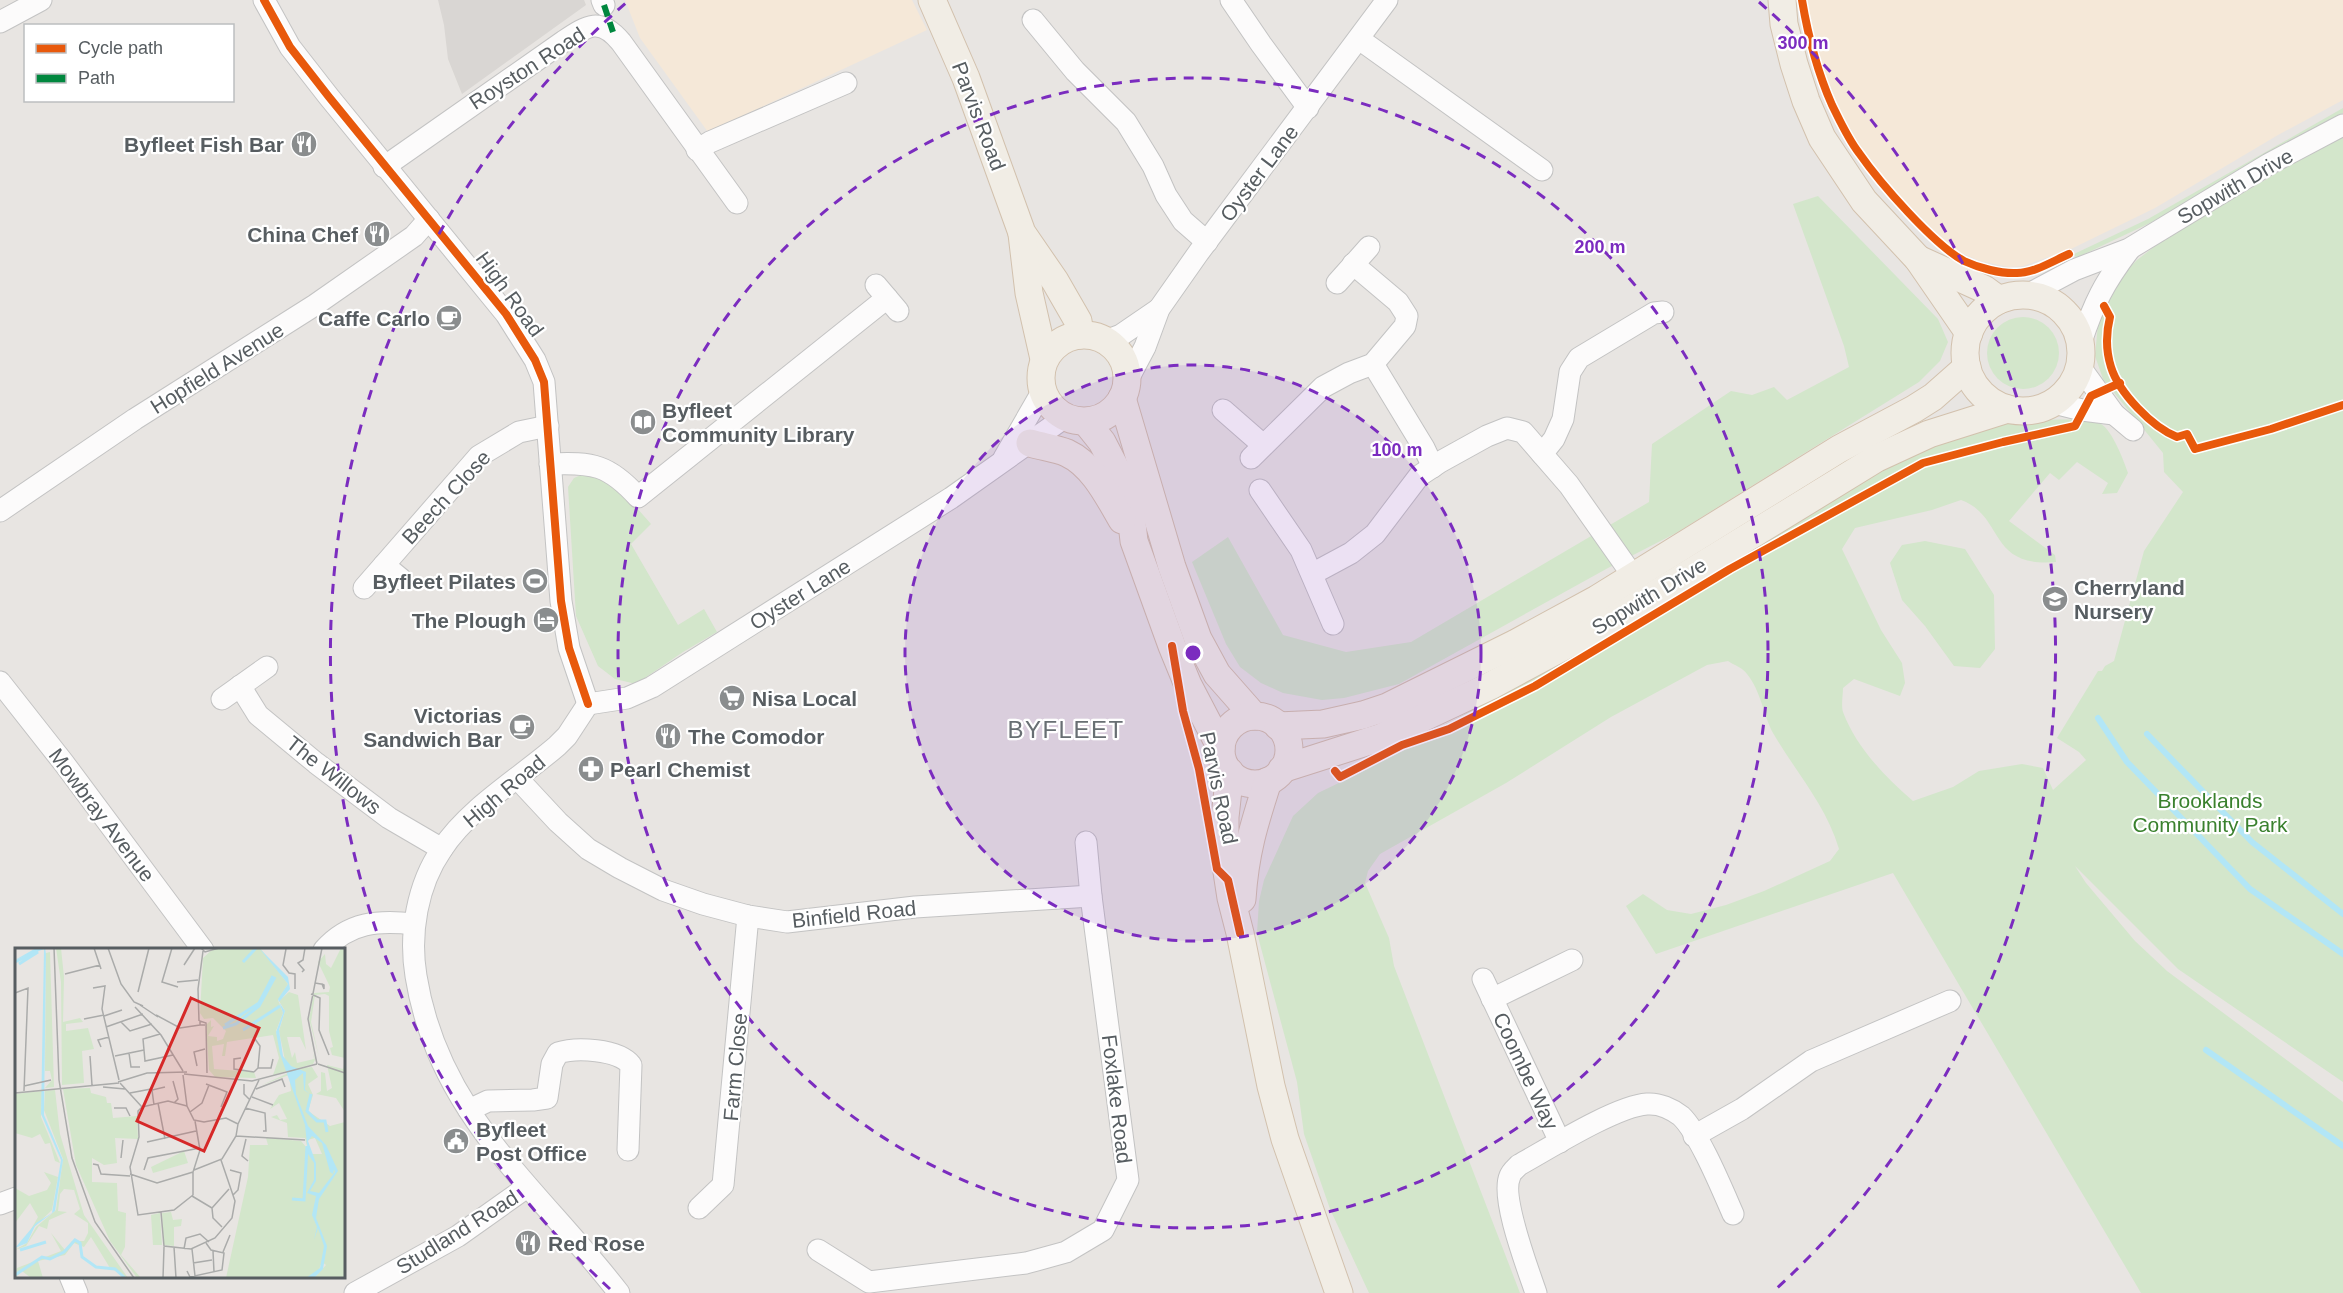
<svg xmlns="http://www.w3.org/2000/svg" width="2343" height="1293" font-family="Arial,sans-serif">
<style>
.commercial{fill:#f5e8d8}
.industrial{fill:#d9d6d3}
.green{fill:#d3e6cb}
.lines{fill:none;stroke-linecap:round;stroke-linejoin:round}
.stream{stroke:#b2e6f6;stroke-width:6}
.minor-casing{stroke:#c3c3c3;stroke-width:23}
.major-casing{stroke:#d2c1ad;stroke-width:29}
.minor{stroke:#fcfbfb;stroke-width:21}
.major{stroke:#f1ede5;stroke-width:27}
.quiet{stroke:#00873e;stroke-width:6;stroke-dasharray:12 6;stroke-linecap:butt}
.cycleway-casing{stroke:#fff;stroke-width:11}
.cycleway{stroke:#e8590c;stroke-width:8}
.ring{fill:none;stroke:#7b2cbf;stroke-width:3;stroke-dasharray:10 8}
.labels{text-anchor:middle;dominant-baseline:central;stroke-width:4.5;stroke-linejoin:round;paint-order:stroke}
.street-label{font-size:21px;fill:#575d61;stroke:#fff}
.poi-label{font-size:21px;font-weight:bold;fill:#575d61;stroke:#fff;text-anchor:start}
.park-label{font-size:21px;fill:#3a812e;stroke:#fff}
.quarter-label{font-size:24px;letter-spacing:1.5px;fill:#686f73;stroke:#fff}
.inset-river{fill:none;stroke:#b2e6f6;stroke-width:3}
.inset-road{fill:none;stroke:#aaabaa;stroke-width:1.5}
.view{fill:#d62828;fill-opacity:0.15;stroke:#d62828;stroke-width:3}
.inset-edge{fill:none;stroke:#575d61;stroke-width:3}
.centre{fill:#7b2cbf;stroke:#fff;stroke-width:3}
.ring-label{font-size:18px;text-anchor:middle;font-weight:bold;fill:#7b2cbf;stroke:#fff;stroke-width:4.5;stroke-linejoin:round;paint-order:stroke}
</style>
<rect width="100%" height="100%" fill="#e8e5e2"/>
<!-- commercial -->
<g class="commercial">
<path d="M625,0H912L927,30L708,132L640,38Z"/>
<path d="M1804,0H2343V100L2278,135L2155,208L2069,250L2023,266L2009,267L1980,261L1952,249L1899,195L1857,146L1833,105L1817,63Z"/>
</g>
<!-- industrial -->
<path class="industrial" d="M438,0H584L586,5L462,94L448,59L444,25Z"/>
<!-- green -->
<g class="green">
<path d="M2343,108V113L2150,223L2076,258L2074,254L2148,219Z"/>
<path d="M2343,136V1082L2178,969L2075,866L2086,883L2135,941L2167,971L2343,1102V1293H2141L1893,873L1656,954L1626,906L1643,894L1667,910L1691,914L1726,905L1764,891L1830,861L1839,849C1826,805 1795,771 1773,733C1763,714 1761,691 1747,674C1743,668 1734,665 1728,661L1707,665L1611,717L1506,783L1380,854L1368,871L1365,883L1389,938L1394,966L1520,1293H1369L1330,1209L1304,1134L1297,1082L1257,933L1259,901L1264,880L1293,816L1318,793L1349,778L1413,739L1454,720L1500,694L1881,464L2007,420C2029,423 2086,415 2101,424C2112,430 2124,461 2128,473L2117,493L2102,494L2108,483L2077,462L2059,480L2050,473L2009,521L2055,555L2056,562C1987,568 2005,516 1961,500L1932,510L1855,528L1842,549L1881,630L1902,663L1905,683L1900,696L1854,679L1843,688C1843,695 1841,705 1843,712C1856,747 1885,777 1913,801L1953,787L1979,771L2022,764L2043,768L2053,790L2086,760L2079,752L2057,738L2098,671H2102L2105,666L2114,661L2144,551L2183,492L2164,472L2163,453L2103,379L2095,356L2098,324L2104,306L2122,275L2137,260L2159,243L2302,158Z"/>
<path d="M1818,196L1938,319L1948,342L1940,361L1919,382L1676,533L1608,568L1399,684L1344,698L1322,700L1283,693L1261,683L1240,667L1226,644L1192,562L1228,537L1283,635L1346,652L1411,642L1649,502L1652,444L1731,391L1752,395L1774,387L1787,400L1849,367L1844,346L1793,204Z"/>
<circle cx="2023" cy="353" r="36"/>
<path d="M586,473C616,484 631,501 651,524L631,544L678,625L704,609L717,632L683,652L636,684L615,679L598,666L576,616L568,487L574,478Z"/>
<path d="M1925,541L1965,549L1994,595L1995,649L1980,668L1954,666L1925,626L1902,600L1890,563L1902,545Z"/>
</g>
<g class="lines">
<!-- stream -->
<g class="stream">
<path d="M2098,718L2127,762L2250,889L2343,954"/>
<path d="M2147,734L2252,842L2343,914"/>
<path d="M2206,1050L2343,1146"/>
</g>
<defs>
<g id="minor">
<path d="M264,0L290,47L329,97L506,314L535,360L544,382L561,601L569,648L588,704"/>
<path d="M602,0L604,5"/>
<path d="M1231,0L1261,44L1308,108"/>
<path d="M1033,20L1075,71L1126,122L1153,166L1166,195L1183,221L1207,242"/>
<path d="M0,22L41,0"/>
<path d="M1359,39L1542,170"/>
<path d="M697,150L710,142L846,83"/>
<path d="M384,167L564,41C588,25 600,17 621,42L737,203"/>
<path d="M1337,283L1369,247"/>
<path d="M876,285L898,311"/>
<path d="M2027,295L2074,270L2129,249L2269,164L2343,125"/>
<path d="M1105,341L1121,335L1159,309"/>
<path d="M2081,342C2094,303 2104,283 2129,250"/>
<path d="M1373,364L1424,448L1433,467"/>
<path d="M2080,367L2114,414L2133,430"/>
<path d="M1127,381L1145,347L1159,309L1199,252L1387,0"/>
<path d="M2054,403L2082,410L2114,414"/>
<path d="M1223,410L1263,445"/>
<path d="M1542,454L1554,439L1563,419L1570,372L1579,358L1654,313L1663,312"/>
<path d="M1004,458L1042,392"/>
<path d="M1251,458L1323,387L1349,373L1373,364L1405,326L1407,316L1398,302L1353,264"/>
<path d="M550,464C593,462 609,465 638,497L887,298"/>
<path d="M1260,490L1301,550L1333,624"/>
<path d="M0,511L135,419L315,305L414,236L429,219"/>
<path d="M384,565L401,579"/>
<path d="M1312,574L1351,553L1375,534L1419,476L1440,462L1487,436L1507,428L1523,432L1569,485L1633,576"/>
<path d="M364,588L479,456L519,432L548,426"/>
<path d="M0,682L63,762L203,950"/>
<path d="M240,686L258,715L316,763L389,818L442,849"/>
<path d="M222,699L267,667"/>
<path d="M588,704L567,736L557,746C520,778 469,808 442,849C417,885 409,934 416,976C438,1115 539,1189 619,1293"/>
<path d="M588,704L627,698L652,687L951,498L1064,418"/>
<path d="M517,778L558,822L588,849L620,868L663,890L703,904L748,916L787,922L915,907L1091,896"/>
<path d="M324,950C349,922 378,920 414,924"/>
<path d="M1483,979L1560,1142"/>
<path d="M1492,999L1572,960"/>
<path d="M469,1110L488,1101L533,1100L547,1098L552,1064L558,1053C576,1047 618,1049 631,1065L628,1150"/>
<path d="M1694,1136L1742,1109L1811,1061L1950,1001"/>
<path d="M0,1204L16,1198"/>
<path d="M699,1208L723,1185L748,916"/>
<path d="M818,1250L869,1282L1026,1263L1066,1252L1103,1230L1128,1180L1091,896L1086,842"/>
<path d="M70,1276L77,1293"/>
<path d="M355,1293L458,1236L527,1187"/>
<path d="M1536,1293C1528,1269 1500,1197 1510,1176C1511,1172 1516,1168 1519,1165C1548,1149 1616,1106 1647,1104C1659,1103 1672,1109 1681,1116C1699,1133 1722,1189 1733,1214"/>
</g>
<g id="major">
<path d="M932,0L966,78L1022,233L1055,281L1078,321L1080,335"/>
<path d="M1782,0L1784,24L1794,64L1806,101L1822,138L1864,201L1918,259L1969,333"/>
<path d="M1022,234L1029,293L1044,359"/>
<path d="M1918,259L1984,289L1999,300"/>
<circle cx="2023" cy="353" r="58"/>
<circle cx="1084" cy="378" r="43"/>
<path d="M1122,398L1172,567L1198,639L1217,674L1254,716"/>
<path d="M1086,422L1102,442L1116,469L1131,514L1134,541L1172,646L1188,685L1221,748"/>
<path d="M1030,443C1043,447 1055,448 1067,453C1093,465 1108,496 1122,520"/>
<circle cx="1255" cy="750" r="34"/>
<path d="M1278,726L1323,724L1363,715L1387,707L1516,643L1597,599L1839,449L1914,409L1933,397L1967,367"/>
<path d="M1282,769L1382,737L1490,686L1613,620L1877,458L1929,434L2008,409"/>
<path d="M1230,772L1225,817V859L1231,898L1240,933L1271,1086L1285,1139L1339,1293"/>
<path d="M1242,899C1245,853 1254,824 1268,781"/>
</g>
</defs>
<!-- minor casing -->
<use href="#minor" class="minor-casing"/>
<!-- major casing -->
<use href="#major" class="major-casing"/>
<!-- minor -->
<use href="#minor" class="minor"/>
<!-- major -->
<use href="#major" class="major"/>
<!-- quiet -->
<path class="quiet" d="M604,5L613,32"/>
<defs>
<g id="cycleway">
<path d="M264,0L290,47L329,97L506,314L535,360L544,382L561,601L569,648L588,704"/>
<path d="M1802,0C1808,36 1817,71 1832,105C1840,121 1848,139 1859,153C1880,183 1933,244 1964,261C1979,268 2001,274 2017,273C2034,273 2053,261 2069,254"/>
<path d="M2104,306L2110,317C2106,333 2106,351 2111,367C2119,393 2152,427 2177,437L2187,434L2195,449L2271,429L2343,405"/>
<path d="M1172,646L1183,711L1199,769L1217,869L1228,880L1240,933"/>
<path d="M1335,771L1340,777L1402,745L1449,729L1535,686L1730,569L1923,463L2003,442L2075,426L2091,396L2120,383"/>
</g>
</defs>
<!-- cycleway casing -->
<use href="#cycleway" class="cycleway-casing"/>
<!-- cycleway -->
<use href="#cycleway" class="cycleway"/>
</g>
<!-- distance rings -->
<circle cx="1193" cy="653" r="288" fill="#7b2cbf" fill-opacity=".12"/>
<g class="ring">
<circle cx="1193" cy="653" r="288"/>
<circle cx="1193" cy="653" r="575"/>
<path d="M610 1289A863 863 0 0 1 627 2M1759 2A863 863 0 0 1 1776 1289"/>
</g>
<!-- icons -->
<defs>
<symbol id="restaurant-disc" viewBox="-11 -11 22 22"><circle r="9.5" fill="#8a8d8e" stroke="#fff"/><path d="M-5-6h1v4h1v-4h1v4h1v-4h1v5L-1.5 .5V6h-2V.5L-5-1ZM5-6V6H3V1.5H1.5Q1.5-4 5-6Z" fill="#fff"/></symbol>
<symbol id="cafe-disc" viewBox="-11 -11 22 22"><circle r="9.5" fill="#8a8d8e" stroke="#fff"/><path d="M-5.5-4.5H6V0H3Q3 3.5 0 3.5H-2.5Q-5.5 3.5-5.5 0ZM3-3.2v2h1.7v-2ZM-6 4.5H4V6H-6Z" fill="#fff"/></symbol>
<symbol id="library-disc" viewBox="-11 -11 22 22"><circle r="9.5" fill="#8a8d8e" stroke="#fff"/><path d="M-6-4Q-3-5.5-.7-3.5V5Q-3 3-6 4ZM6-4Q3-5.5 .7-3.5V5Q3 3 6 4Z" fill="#fff"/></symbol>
<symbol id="stadium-disc" viewBox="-11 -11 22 22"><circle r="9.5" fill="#8a8d8e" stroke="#fff"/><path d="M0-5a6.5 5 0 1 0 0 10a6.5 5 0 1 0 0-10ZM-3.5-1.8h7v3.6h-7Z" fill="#fff"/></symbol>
<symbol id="school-disc" viewBox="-11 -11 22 22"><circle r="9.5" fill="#8a8d8e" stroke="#fff"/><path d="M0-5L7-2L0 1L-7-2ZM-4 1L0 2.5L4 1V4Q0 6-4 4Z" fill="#fff"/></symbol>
<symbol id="hotel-disc" viewBox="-11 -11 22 22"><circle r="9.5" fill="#8a8d8e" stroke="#fff"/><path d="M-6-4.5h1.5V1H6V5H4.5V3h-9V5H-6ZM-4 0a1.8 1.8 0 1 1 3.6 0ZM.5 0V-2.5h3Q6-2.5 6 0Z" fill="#fff"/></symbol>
<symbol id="supermarket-disc" viewBox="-11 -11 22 22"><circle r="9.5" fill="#8a8d8e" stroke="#fff"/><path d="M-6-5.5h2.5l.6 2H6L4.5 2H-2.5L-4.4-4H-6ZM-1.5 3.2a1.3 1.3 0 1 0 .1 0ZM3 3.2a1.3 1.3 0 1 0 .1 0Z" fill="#fff"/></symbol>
<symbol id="pharmacy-disc" viewBox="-11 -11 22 22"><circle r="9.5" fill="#8a8d8e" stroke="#fff"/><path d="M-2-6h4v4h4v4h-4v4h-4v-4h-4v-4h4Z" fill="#fff"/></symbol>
<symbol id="civic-disc" viewBox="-11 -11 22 22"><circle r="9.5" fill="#8a8d8e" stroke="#fff"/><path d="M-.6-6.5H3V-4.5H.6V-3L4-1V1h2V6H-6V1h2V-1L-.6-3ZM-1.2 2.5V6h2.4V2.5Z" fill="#fff"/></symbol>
</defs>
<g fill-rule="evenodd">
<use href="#restaurant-disc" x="289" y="129" width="30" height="30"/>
<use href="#restaurant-disc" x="362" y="219" width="30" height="30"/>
<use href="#cafe-disc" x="434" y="303" width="30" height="30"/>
<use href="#library-disc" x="628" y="407" width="30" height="30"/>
<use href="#stadium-disc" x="520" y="566" width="30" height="30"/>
<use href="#school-disc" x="2040" y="584" width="30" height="30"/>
<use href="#hotel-disc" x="531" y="605" width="30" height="30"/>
<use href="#supermarket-disc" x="717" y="683" width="30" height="30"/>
<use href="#cafe-disc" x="507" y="712" width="30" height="30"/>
<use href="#restaurant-disc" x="653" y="721" width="30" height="30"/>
<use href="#pharmacy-disc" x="576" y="754" width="30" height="30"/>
<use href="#civic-disc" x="441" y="1126" width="30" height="30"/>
<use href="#restaurant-disc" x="513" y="1228" width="30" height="30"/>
</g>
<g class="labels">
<!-- street labels -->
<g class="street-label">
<text transform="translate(527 68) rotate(-33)">Royston Road</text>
<text transform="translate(979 116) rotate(69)">Parvis Road</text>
<text transform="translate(1259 173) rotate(-53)">Oyster Lane</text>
<text transform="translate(2235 186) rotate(-30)">Sopwith Drive</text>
<text transform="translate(510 294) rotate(54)">High Road</text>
<text transform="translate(217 368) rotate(-32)">Hopfield Avenue</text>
<text transform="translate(446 497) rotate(-47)">Beech Close</text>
<text transform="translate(800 594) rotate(-32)">Oyster Lane</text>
<text transform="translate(1649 596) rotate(-31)">Sopwith Drive</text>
<text transform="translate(334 775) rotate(38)">The Willows</text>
<text transform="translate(1219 788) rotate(78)">Parvis Road</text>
<text transform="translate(504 791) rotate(-40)">High Road</text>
<text transform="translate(102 815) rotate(53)">Mowbray Avenue</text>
<text transform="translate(854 914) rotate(-6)">Binfield Road</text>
<text transform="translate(735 1067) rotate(-85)">Farm Close</text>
<text transform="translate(1526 1071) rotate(65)">Coombe Way</text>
<text transform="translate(1117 1099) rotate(83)">Foxlake Road</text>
<text transform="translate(457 1232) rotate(-32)">Studland Road</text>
</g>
<!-- poi labels -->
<g class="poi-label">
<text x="284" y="144" text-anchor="end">Byfleet Fish Bar</text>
<text x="358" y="234" text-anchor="end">China Chef</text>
<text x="430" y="318" text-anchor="end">Caffe Carlo</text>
<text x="662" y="410">Byfleet<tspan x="662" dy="24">Community Library</tspan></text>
<text x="516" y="581" text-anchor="end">Byfleet Pilates</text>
<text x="2074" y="587">Cherryland<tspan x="2074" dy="24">Nursery</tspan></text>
<text x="526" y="620" text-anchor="end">The Plough</text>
<text x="752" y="698">Nisa Local</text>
<text x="502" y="715" text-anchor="end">Victorias<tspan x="502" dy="24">Sandwich Bar</tspan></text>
<text x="688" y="736">The Comodor</text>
<text x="610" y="769">Pearl Chemist</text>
<text x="476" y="1129">Byfleet<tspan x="476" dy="24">Post Office</tspan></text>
<text x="548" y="1243">Red Rose</text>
</g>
<!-- park labels -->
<g class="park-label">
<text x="2210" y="800">Brooklands<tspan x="2210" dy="24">Community Park</tspan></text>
</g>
<!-- quarter labels -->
<g class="quarter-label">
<text x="1066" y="729">BYFLEET</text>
</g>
</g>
<!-- overview -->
<g transform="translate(15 948)">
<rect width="330" height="330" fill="#e8e5e2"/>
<path d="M41,0H46L49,29L48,74L65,70L68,74L51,76V83L73,80L79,101L67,103L69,135L47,137L46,34ZM245,0L273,36L263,52L268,65L261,83L267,111L271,117L264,83L270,63L264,53L274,44L283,47L291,102L285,89H272L277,110L280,104L282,115L299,111L298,105L300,112L298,116L258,127L264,110L258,87L212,94L210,108H207L209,96L197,98L199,121L239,124L241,130L200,129L194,122L191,77L196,72V79L199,78L193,88L202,89V93L208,91L211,83L198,70L189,71L185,65L188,10L198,1ZM326,0H330V110L317,107L315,100L318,99L314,83V48L310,46L300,47L296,74L304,109L294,71L299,45L314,44L315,39L303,14L310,6L311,16L316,20ZM35,4L39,139L30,140L37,132L35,123H30L31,5ZM330,113V164L321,150L301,146L306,143V124L310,125L312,143L317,140L312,117L328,121ZM297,119L303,129L293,136L298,147L293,163L315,178L330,174V330H299L311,317L307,314L303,324L291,330H211L233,229L235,197H253L251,190L286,193L297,206H307L300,190L292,192V198L290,190L273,189L272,175L256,169L262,167L265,172L272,171L264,155L255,161L264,147L276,143L274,127L247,137L282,121ZM75,140L76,145L91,149L92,155H96L98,170L122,168L123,191L100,190L102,215L89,217L77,210V234L102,235L103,263L111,265L110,299L106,307L126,330H122L95,293L61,217L48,141ZM40,142L45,186L69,267L113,330L95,320L76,289L69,299L59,295L50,307L23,313L28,330H16L7,323L0,330L2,320L46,303L36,285L50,302L57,293H69L73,285V275L59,266L65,261L59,242L49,241L45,246L43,263L52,264L34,272L32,281L24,278L11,298L0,302L12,295L21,279L41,262L48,211L29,162L30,143ZM27,143L26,169L45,215L40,213L35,195L30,196L25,186L17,190L0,185V146ZM169,203L173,215L138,225L136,219ZM29,224L43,229L37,262L15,283L23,269L15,255L0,275V240L14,248L32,242L36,235ZM156,264L158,272L167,271L166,278L159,279V298L149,297L147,265ZM145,265L147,297H138L136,267Z" fill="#d3e6cb"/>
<path d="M21,0H30L31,6L29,167L48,212L40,263L20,278L12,295L0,300L21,275L37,265L46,212L26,166L29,1L0,12ZM244,0L273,29L275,41L264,54L270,63L264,82L268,108L276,118L291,124L290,142L295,146L289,142L288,125L280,132L281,146L293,178L311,197L323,223L304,251L301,270L312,298L308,321L299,330H291L305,320L309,298L303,280L299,292L302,279L297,267L301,248L292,245L299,232V215L293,206L290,177L265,106L261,84L268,65L263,51L273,36ZM297,188L307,195L315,224L318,226L319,221L320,224L304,245L295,243L301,233V215L293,193Z" fill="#b2e6f6" fill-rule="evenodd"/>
<path class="inset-river" d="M0,14L23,3M228,14L241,0M4,16L23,4M244,55L258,28M210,77L244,55M208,80L221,76L244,58L260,29M228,82L265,58M296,146L292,163L302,173H310L312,184M277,251L289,252L292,198M5,302L31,294M0,327L27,309L35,311L49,304L60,292L65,295L67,309L81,319L100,321L110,330"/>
<path class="inset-road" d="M39,0L44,132L57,210L80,274L119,330M79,0L86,21M93,0L106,36L119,54L128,58M157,0L147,34L163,39M186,0L190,4L204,0M271,1L268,17L274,25L280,26V41M169,17L180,0M287,24L289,22L283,15L288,12L290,0M50,26L85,17M162,34L183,32M300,35L306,36H307L309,37V41L307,36M78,40L90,38L87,61L104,132M123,44L134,0M0,45L13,40L9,143M296,46L305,50L304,82L314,107M125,57L143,69M120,59L146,87L168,123M141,67L165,80L185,77M89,68L107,62M69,71L89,67M184,73L183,41L188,3M106,74L115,83L137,76M190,77H185V73L191,75L192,125M91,79L128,66M145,86L128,91L130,113L158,107M86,99L83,92L94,89M114,105L116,119H125M75,108L77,137M100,108L129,102M226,110L219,111V121L239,124M302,116L293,71L307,0M303,116L330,125M182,118L179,104L190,101M243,120H256L258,111M239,124L243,120L245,98L240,91M169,126L237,133L302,116M168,127L172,158L179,172L189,174L211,170L223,176M158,133L163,151L159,155M103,134L132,125L172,124M105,135L127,159M191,136L212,144L206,159M229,136V146L235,152M9,138L36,132M88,139L110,141M241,141L267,131L270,139M0,145L104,135M115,145L136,141M237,149L258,157M143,155L150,191M139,157L137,142L150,139M127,159L123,163L124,189L115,219L123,267L159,262L178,247V224L185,202L180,173M127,159L153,153L172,158M99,160H111L115,168M230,160L250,165L251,183H248M175,164L187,155L194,137M223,176L244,132M221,188L290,192M231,191L227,208L233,213M132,194L181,183M106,210L108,192M78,216L83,217L86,226L115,228M129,222L133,210L185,200M179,222L207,211L221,188L223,176M215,222L226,225L223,242L218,247M115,226L142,235L178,224M177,248L197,260M146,264L149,298L176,301L200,290L217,270L220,253L206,212M207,279L198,270L197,260L214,241M159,299L161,330M169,301L171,290L185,286L194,294M177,301L180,328M198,303L199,324M208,304L215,287M178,315L197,312M172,323L175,329L207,322L209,305L196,302L191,295M148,330L149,299"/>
<path class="view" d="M176,50L244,80L189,203L122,173Z"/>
<rect width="330" height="330" class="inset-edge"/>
</g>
<circle cx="1193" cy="653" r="9" class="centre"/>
<g class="ring-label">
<text x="1803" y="49">300 m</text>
<text x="1600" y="253">200 m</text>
<text x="1397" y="456">100 m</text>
</g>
<!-- legend -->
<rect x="24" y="24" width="210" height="78" fill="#ffffff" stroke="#bcbec0" stroke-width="1.5"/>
<rect x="36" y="44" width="30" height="9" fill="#e8590c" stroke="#bcbec0" stroke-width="1.5"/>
<text x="78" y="54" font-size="18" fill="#575d61">Cycle path</text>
<rect x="36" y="74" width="30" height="9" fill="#00873e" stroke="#bcbec0" stroke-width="1.5"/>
<text x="78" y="84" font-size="18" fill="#575d61">Path</text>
</svg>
